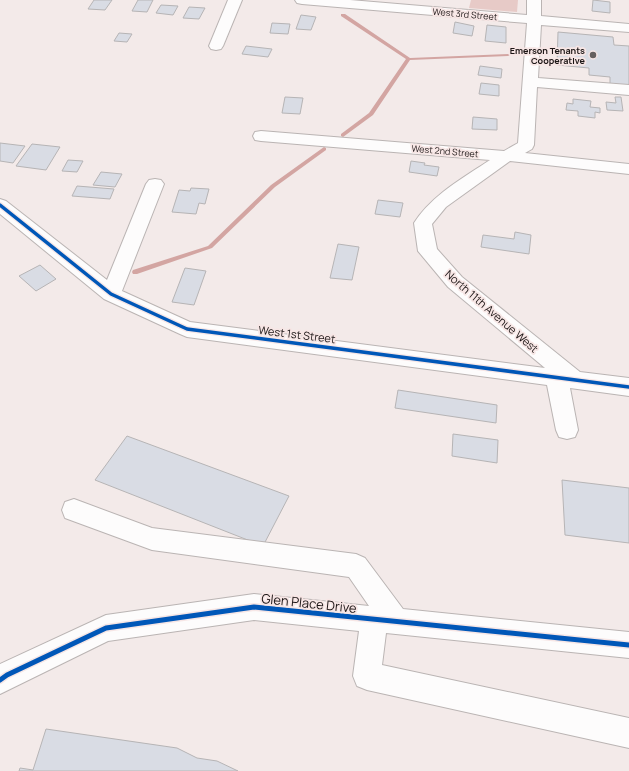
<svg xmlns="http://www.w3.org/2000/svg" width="629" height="771" font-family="Manrope,sans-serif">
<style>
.green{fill:#e7cac7}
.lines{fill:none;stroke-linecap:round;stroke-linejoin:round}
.stream{fill:#d3a5a2;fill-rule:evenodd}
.building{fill:#d9dce4;stroke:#b6b4b5}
.minor-casing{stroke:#bab4b3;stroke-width:2}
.minor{fill:#fdfcfc;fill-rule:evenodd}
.cycleway-far1-casing{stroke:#f7e6e5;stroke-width:6}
.cycleway-casing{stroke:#f7e6e5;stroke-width:8}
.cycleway-far1{stroke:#0057b8;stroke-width:3.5}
.cycleway{stroke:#0057b8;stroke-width:5}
.poi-dot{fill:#67605f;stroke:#f7e6e5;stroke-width:1.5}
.labels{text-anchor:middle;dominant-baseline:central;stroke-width:3.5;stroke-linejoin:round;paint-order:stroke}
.far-street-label{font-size:9px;fill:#1b1515;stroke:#f7e6e5}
.far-poi-label{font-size:9px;font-weight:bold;fill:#1b1515;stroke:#f7e6e5;text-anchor:end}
.street-label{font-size:11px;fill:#1b1515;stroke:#f7e6e5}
.near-street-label{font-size:13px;fill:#1b1515;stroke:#f7e6e5}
</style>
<rect width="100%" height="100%" fill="#f3eae9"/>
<!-- green -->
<path class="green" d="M471,0H518L517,12L469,8Z"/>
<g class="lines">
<!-- stream -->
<g class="stream">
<path d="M341,14H345L410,58L508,54L510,55L508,56L410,60L373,115L343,137L341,136V134L369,113L406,59L341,16Z"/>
<path d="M324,147L326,148V150L275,187L212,248L137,274H133L132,272L133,270L208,246L271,185Z"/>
</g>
</g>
<!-- building -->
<g class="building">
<path d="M94,0H112L105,10L88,9Z"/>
<path d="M138,0H153L147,12L132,11Z"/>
<path d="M593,0L610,2V13L592,11Z"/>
<path d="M161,5L178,6L173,15L156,13Z"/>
<path d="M189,7L205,8L199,19L183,18Z"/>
<path d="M301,15L316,17L311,30L296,29Z"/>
<path d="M455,22L474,26L472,36L453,33Z"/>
<path d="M272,23L290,24L288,34L270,33Z"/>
<path d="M487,25L506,27V43L485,41Z"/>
<path d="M558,32L613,37L614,45L629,46V86L610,84V77L589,75V68L557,65Z"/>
<path d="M119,33L132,34L127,42L114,41Z"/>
<path d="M246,46L272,49L268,57L242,54Z"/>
<path d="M480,66L502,69L501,78L478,75Z"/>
<path d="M481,83L499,85V96L479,94Z"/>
<path d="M285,97L303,98L300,114L282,113Z"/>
<path d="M615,97H621L623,111L607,110L606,102L616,103Z"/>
<path d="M573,99L591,101L590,107L600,108V113L595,112V118L578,116V111L566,110L567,103L573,104Z"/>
<path d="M473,117L497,119V130L472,129Z"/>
<path d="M0,143L25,146L13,163L0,161Z"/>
<path d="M32,144L60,147L46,170L16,166Z"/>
<path d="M68,160L83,161L77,172L62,171Z"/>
<path d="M411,161L425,163L424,165L439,167L437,176L409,172Z"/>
<path d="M101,172L122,174L115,187L93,185Z"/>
<path d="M77,186L114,189L110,199L72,196Z"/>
<path d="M191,188L209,189L205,204L199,203L196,214L172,212L179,190L190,191Z"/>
<path d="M378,200L403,203L400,217L375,214Z"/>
<path d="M515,232L531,235L529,254L481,247L483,235L514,239Z"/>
<path d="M338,244L359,247L352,280L330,278Z"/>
<path d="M40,265L56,279L36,291L19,276Z"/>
<path d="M185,268L206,271L194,305L172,302Z"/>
<path d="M398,390L497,405L496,423L395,408Z"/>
<path d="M453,434L498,440L497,463L452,456Z"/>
<path d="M127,436L289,496L263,546L95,480Z"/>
<path d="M562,480L629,488V543L565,535Z"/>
<path d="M46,729L177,748L197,758L217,761L238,771H19L20,768L33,770Z"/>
</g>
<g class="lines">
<defs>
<g id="minor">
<path d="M228,0H242L223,46L221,49L216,50L211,49L209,46Z"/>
<path d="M295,0H350L527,15V0H541V16L629,24V32L541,25L538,78L629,85V95L537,87L534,145L532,149L525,153L629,164V174L510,161L446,207L432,224L437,249L462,277L580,372L629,378V396L570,388L578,430L575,437L567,439L559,437L556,430L547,385L187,337L180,334L104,299L0,214V199L6,201L107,280L146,184L149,180L155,179L161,180L164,184L122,291L190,322L545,368L448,287L418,251L414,223C432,195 463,178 490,160L261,141L255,140L253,136L255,132L261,131L504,151L518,143L527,23L302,4L297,3Z"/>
<path d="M74,499L152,528L356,554L365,558L403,609L629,632V658L386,633L382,665L629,718V748L367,690L357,686L353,676L359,631L254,620L108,641L0,694V664L106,615L254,594L369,606L349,577L152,550L65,518L62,510L65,502Z"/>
</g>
</defs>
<!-- minor casing -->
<use href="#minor" class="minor-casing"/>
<!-- minor -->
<use href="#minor" class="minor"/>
<defs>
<path id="cycleway-far1" d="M0,205L111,294L187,329L629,387"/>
<path id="cycleway" d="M0,680L7,675L106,628L254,607L629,645"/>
</defs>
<!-- cycleway-far1 casing -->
<use href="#cycleway-far1" class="cycleway-far1-casing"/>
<!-- cycleway casing -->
<use href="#cycleway" class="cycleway-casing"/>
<!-- cycleway-far1 -->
<use href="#cycleway-far1" class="cycleway-far1"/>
<!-- cycleway -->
<use href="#cycleway" class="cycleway"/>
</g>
<!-- markers -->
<circle class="poi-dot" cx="593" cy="55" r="4"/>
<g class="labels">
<!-- far-street labels -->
<g class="far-street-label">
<text transform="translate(465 14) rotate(5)">West 3rd Street</text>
<text transform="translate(445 151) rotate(5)">West 2nd Street</text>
</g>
<!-- far-poi labels -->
<g class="far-poi-label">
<text x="585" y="50">Emerson Tenants<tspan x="585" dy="10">Cooperative</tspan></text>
</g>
<!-- street labels -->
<g class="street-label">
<text transform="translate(492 311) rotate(41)">North 11th Avenue West</text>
<text transform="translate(297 334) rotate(7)">West 1st Street</text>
</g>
<!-- near-street labels -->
<g class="near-street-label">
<text transform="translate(309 603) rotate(6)">Glen Place Drive</text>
</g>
</g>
</svg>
